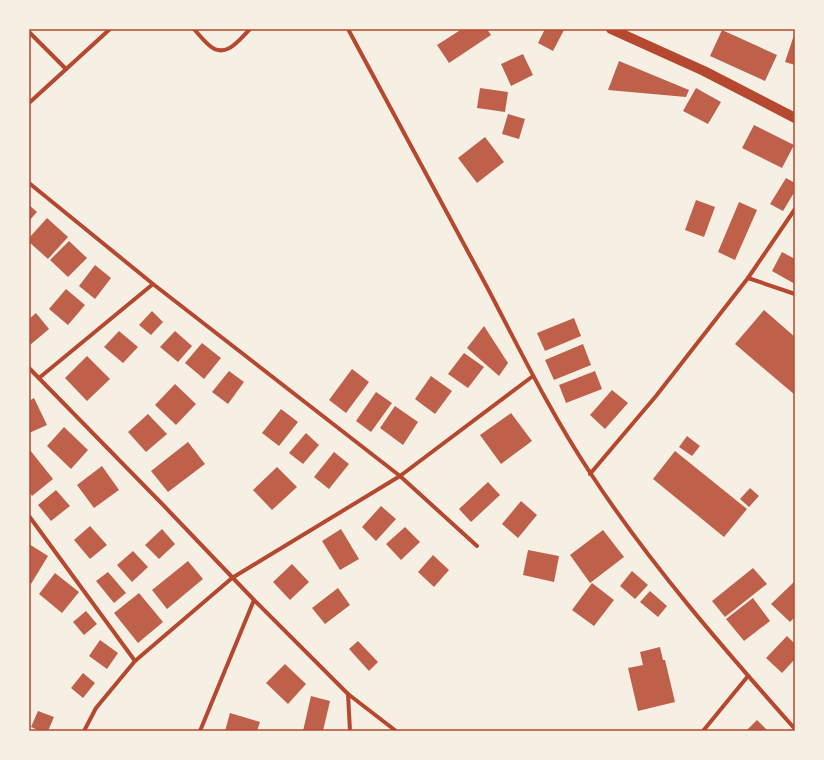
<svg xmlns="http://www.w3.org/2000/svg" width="824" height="760" font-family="'Golos Text',sans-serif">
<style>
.building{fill:#bf614a}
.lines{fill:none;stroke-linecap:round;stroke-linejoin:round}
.minor{stroke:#b5482f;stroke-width:4}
.primary{stroke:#b5482f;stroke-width:10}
.neatline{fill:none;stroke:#b5482f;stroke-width:1.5}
</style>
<rect width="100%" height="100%" fill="#f6efe4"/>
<!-- building -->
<g class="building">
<path d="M462,29H487L491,35L449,63L437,45Z"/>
<path d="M545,29L564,30L553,51L538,43Z"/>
<path d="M722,30L777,55L765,81L710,56Z"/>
<path d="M795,32V65L785,62Z"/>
<path d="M523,54L533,75L511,86L501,64Z"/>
<path d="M619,61L689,90L686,97L608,90Z"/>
<path d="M480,88L508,92L505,112L477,108Z"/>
<path d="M696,88L721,102L708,124L683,111Z"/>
<path d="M508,114L525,119L519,139L502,134Z"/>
<path d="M754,125L794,145L782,168L742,148Z"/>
<path d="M485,137L504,162L477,183L458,158Z"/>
<path d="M786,178L795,183V191L783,211L770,204Z"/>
<path d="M696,200L715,207L704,237L685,230Z"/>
<path d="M739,202L757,210L735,260L718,252Z"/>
<path d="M29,205L37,212L29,221Z"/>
<path d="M47,218L68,237L48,259L29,242V238Z"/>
<path d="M69,241L87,258L68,277L50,260Z"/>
<path d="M782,252L795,259V284L772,271Z"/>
<path d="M95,265L111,278L95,299L79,286Z"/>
<path d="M66,289L85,305L68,325L49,309Z"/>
<path d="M764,310L795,337V395L735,344Z"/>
<path d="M152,311L163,322L151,335L139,325Z"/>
<path d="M36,313L49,329L30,345L29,319Z"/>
<path d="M574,318L581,336L545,351L537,333Z"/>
<path d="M484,326L508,363L499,376L467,348Z"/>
<path d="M119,331L138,347L123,363L104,347Z"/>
<path d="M175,331L192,346L178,362L160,347Z"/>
<path d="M202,343L221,358L204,379L185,363Z"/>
<path d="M583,344L591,365L554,380L545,360Z"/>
<path d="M464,353L484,367L468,388L448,374Z"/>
<path d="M87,356L110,379L87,401L65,378Z"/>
<path d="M352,369L369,382L346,413L329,400Z"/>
<path d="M229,371L244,382L228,404L212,392Z"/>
<path d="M595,371L602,389L566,403L559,385Z"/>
<path d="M431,376L452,391L435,414L415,399Z"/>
<path d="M175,384L196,404L176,425L155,405Z"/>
<path d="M612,390L628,403L605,429L590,415Z"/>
<path d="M376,392L392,403L371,432L356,421Z"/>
<path d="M34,398L47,425L29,433V401Z"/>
<path d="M395,406L418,422L403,445L380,428Z"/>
<path d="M281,409L298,422L279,446L262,433Z"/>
<path d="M511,413L532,441L501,464L480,435Z"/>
<path d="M148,414L167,434L146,452L128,432Z"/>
<path d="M64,427L88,450L71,469L47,446Z"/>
<path d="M306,433L319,445L303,464L289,453Z"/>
<path d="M687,436L700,446L692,456L679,447Z"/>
<path d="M188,442L205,464L168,492L151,471Z"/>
<path d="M30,450L53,479L32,496L29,492V451Z"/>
<path d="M675,451L747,509L724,537L653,479Z"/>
<path d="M334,452L349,464L329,489L314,477Z"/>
<path d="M102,466L119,490L94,508L77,485Z"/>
<path d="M277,467L297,487L272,510L253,490Z"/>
<path d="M488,482L500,495L471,522L459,509Z"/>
<path d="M750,488L759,496L749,507L740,499Z"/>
<path d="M56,490L70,506L51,521L38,505Z"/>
<path d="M521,501L537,515L518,538L502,524Z"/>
<path d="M381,506L396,519L376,541L362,527Z"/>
<path d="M90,526L107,545L90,559L74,540Z"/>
<path d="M405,527L420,542L401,560L386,544Z"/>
<path d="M162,529L175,544L159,559L145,545Z"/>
<path d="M341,529L359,559L340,570L322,541Z"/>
<path d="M603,530L624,557L590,583L570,555Z"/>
<path d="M29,544L48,556L31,584L29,582Z"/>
<path d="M528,550L559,556L554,582L523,575Z"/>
<path d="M133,551L148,567L132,582L117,565Z"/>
<path d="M433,555L449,570L434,587L418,572Z"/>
<path d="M188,561L203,579L167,609L152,590Z"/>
<path d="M292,564L309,582L290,600L273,582Z"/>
<path d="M753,568L767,584L725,617L712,601Z"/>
<path d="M632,571L648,585L635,599L620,586Z"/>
<path d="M108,572L126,593L114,603L96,581Z"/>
<path d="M55,573L79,592L62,613L39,594Z"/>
<path d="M794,582L795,583V617L790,622L771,604Z"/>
<path d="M592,583L614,600L594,626L572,610Z"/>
<path d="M338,588L350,605L325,624L312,608Z"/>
<path d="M650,591L667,606L658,617L640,602Z"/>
<path d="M139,593L163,622L138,643L114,613Z"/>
<path d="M753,598L770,621L744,641L726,619Z"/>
<path d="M86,611L97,624L84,635L73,622Z"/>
<path d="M787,636L795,644V659L782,673L766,658Z"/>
<path d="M100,640L118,653L107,669L89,656Z"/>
<path d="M358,641L378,662L369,671L349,649Z"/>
<path d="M660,647L663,660H665L675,702L638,711L628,668L643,665L640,652Z"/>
<path d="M285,664L306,684L288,704L266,683Z"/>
<path d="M83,673L95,683L83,698L71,688Z"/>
<path d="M311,696L330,701L323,731H303Z"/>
<path d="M38,711L54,717L48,731H40L31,727Z"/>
<path d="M230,713L260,722L257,731H225Z"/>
<path d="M757,720L768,731H746Z"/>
</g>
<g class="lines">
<!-- minor -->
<g class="minor">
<path d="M194,29C199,35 204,41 210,46C226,59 239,40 250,29"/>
<path d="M348,29C394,115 441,201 487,287C520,350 551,414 591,474C650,564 723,648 795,729"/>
<path d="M29,32L66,69"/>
<path d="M29,103L110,29"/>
<path d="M29,183L153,284L400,476L477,546"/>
<path d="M748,278L795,294"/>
<path d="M29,368L167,509L254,600L348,694L396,731"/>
<path d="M39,378L153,284"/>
<path d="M590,474L656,396L748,278L795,209"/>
<path d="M29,516L135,661"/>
<path d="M348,694L350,731"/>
<path d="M84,731L96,708L135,661L232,578L400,476L533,376"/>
<path d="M200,731L254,600"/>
<path d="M703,731L748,676"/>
</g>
<!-- primary -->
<path class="primary" d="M611,29L704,71L795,118"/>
</g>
<!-- border -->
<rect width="824" height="760" fill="none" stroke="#f6efe4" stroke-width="60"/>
<rect x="30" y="30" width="764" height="700" class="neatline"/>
</svg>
